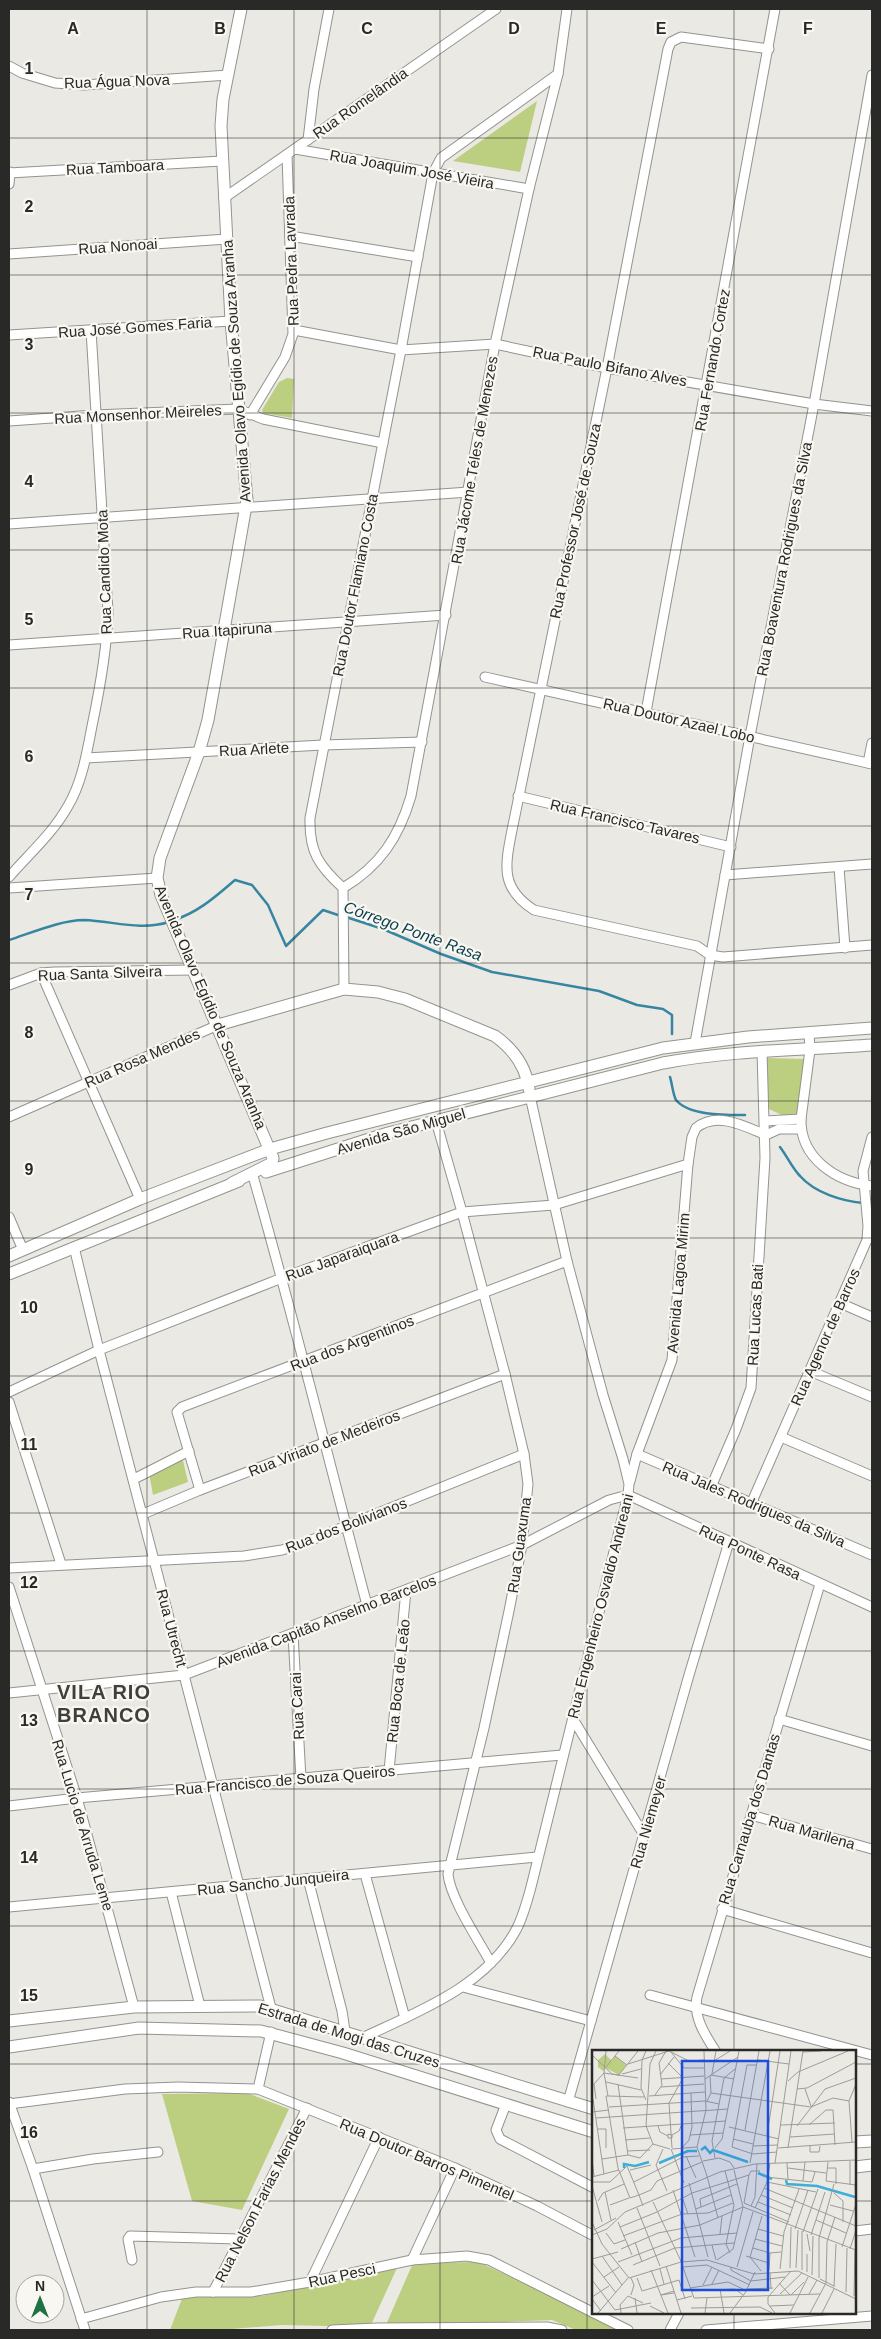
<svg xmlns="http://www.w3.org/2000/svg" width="881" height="2339" font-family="Helvetica,sans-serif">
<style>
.green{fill:#bcce80}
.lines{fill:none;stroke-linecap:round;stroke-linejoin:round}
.stream{stroke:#3686a2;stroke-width:2.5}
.minor-casing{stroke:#94938e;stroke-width:11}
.major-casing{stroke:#94938e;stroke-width:13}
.minor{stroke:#fff;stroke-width:9}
.major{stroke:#fff;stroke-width:11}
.grid{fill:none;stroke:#292927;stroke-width:1;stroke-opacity:0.55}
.labels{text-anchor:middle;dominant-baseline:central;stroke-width:4.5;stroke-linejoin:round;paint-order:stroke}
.street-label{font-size:15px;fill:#292927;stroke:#f8f7f1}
.water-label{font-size:16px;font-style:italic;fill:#0b3d4e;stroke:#f8f7f1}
.district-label{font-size:20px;font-weight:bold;letter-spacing:1px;fill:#413f3b;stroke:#f8f7f1}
.inset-river{fill:none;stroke:#3caed7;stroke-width:2.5}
.inset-road{fill:none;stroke:#9d9c98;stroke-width:1}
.view{fill:#1d4ed8;fill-opacity:0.15;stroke:#1d4ed8;stroke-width:2.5}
.inset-edge{fill:none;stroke:#292927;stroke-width:2.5}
.grid-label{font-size:16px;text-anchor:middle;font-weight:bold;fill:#292927;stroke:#f8f7f1;stroke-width:4.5;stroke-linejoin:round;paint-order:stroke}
</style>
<rect width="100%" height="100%" fill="#ebe9e4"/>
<!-- green -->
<g class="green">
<path d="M537,101L520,172L453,161Z"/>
<path d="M287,378L294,379L292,418L263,413L262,410L279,382Z"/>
<path d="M766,1058L805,1059L798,1115L784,1116L769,1109Z"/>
<path d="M182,1456L188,1482L153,1495L149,1473Z"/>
<path d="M247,2093L289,2109L242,2210L192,2201L162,2094Z"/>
<path d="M478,2262L538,2289L619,2330H576L552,2320L385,2327L413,2263Z"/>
<path d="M397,2268L370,2327L282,2325L219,2330H170L183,2296H262Z"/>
</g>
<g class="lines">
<!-- stream -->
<g class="stream">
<path d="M346,917L383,929L441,954L492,972L599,991L637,1005L663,1009L672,1015V1034"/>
<path d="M174,920C199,912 216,896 235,880L252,885L268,905L286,946L323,910L341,916"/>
<path d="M9,940C31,933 61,920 84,920C113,921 140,931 169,922"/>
<path d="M670,1077C672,1083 673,1095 676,1100C689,1116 727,1115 745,1115"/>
<path d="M780,1147C787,1156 792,1168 800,1176C815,1193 842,1201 863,1203"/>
</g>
<defs>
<g id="minor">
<path d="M769,49L681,37L671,42L668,49L607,368L512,830C505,866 500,888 534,910L697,946L710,955L723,957L872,945"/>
<path d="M9,66L22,73L55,83L84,85L228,75"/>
<path d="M308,140L314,89L329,9"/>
<path d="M295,149L529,189"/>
<path d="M9,173L222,161"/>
<path d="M9,184L10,172"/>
<path d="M224,198L496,9"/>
<path d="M290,236L418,257"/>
<path d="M9,254L227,239"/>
<path d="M294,330L401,350L495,344L607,368L814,404L872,411"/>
<path d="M9,335L231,321"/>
<path d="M250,415L285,357L293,334L287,155"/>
<path d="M9,421L95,415L238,409L263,419L383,443"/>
<path d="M9,524L469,492"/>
<path d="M9,645L446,615"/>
<path d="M485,677L872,764"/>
<path d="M646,712L775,9"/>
<path d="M86,758L323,745L422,742"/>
<path d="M868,763L872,743"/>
<path d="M518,796L731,847"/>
<path d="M839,867L845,948"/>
<path d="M725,875L872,864"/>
<path d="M9,877C29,854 53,833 68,806C82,783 87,752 92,726C100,688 107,650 108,612L91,330"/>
<path d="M9,888L157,878"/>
<path d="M343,888C380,866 399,837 411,796L495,344L529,189L558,74L567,9"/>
<path d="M41,973L140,1199"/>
<path d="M9,985L41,973L55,972L193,970"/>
<path d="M344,989L343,888C319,866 309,852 310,818L401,350L433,173L441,158L558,74"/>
<path d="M809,1033L810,1050L801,1119C800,1158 836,1182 872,1186"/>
<path d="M695,1043L750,736L814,404L872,75"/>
<path d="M9,1117L218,1025"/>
<path d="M436,1121L462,1212L505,1374L524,1454L528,1484L522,1545L509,1611L484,1728L448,1874C450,1898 479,1941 491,1963"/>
<path d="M765,1121L801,1119"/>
<path d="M766,1135L779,1129H801"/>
<path d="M253,1176C294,1318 329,1462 367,1605"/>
<path d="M9,1217L23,1250"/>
<path d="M74,1247L99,1350L271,2008"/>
<path d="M840,1303L872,1317"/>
<path d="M810,1371L872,1397"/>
<path d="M9,1392L99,1350L282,1278L462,1212L554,1205L688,1164"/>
<path d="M9,1402L61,1564"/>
<path d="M781,1437L872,1476"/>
<path d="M637,1454L872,1555"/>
<path d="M134,1479L189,1451"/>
<path d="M630,1481L637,1454L672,1360L688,1164L692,1137L696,1128C717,1111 744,1126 766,1135"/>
<path d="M711,1487L736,1429L751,1388L765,1158L762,1051"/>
<path d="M200,1490L177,1412L182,1407L567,1261"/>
<path d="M751,1504L867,1240L868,1226L863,1171L872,1137"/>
<path d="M143,1514L200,1490L505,1374"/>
<path d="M9,1568L244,1556L282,1550L304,1543L524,1454"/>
<path d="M9,1587L77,1798L134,2007"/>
<path d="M293,1634L301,1779"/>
<path d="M9,1693L184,1675L522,1545L609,1500L628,1495L639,1500L872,1607"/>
<path d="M573,1719L644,1835"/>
<path d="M779,1719L872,1746"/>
<path d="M389,1771L406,1590"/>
<path d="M9,1806L77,1798L562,1755"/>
<path d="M751,1815L872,1849"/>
<path d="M365,1874L405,2018"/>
<path d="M308,1879L342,2011L345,2031"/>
<path d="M171,1892L200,2006"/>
<path d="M9,1907L537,1857"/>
<path d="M722,1909L872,1953"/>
<path d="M463,1987L591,2021"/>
<path d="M650,1995L872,2055"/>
<path d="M362,2038C417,2012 485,1987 516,1930C523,1917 527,1902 531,1887L628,1495L629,1484L623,1459L603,1395L567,1261L530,1096"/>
<path d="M716,2052C705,2035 693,2017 697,1997L820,1584"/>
<path d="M258,2089L271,2032"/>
<path d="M9,2102L33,2169L85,2330"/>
<path d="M568,2102L689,1675L729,1542"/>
<path d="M9,2104L125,2089L178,2087L258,2089L455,2168L537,2206L594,2236"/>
<path d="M506,2104L496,2130L500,2139L594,2188"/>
<path d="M33,2169L93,2159L158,2152"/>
<path d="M855,2231L872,2229"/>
<path d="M132,2260L128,2239L130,2236L239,2239"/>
<path d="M412,2260L455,2168"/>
<path d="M310,2282L379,2137"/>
<path d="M213,2292L307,2108"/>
<path d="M594,2313L628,2330"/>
<path d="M81,2319L161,2297L196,2292H251L310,2282L412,2260L467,2256L489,2260L594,2313"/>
<path d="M332,2330L377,2328L547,2327L562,2330"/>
<path d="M670,2330L679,2313"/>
<path d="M706,2330L872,2316"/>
</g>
<g id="major">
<path d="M218,1025L344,989L378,992L405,999L495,1036C513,1049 526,1067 529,1089"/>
<path d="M266,1172L388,1133L663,1063C732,1050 802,1050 872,1045"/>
<path d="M232,1183L272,1163L273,1158L161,895L157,878L160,858L199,752L208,720L247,500L231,321L221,126L223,99L241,9"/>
<path d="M9,1256L140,1199L270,1149L327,1133L663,1048L748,1037L872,1028"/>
<path d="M9,1274L239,1181"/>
<path d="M9,2021L134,2007L260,2006L594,2109"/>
<path d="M9,2047L139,2028L261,2031L343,2053L594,2132"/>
<path d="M855,2142L872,2141"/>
<path d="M855,2167L872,2165"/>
</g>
</defs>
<!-- minor casing -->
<use href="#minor" class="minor-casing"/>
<!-- major casing -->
<use href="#major" class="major-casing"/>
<!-- minor -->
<use href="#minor" class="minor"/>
<!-- major -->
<use href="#major" class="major"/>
</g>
<!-- grid -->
<path class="grid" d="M147,9V2330M294,9V2330M440,9V2330M587,9V2330M734,9V2052M9,138H872M9,275H872M9,413H872M9,550H872M9,688H872M9,826H872M9,963H872M9,1101H872M9,1238H872M9,1376H872M9,1513H872M9,1651H872M9,1789H872M9,1926H872M9,2064H594M855,2064H872M9,2201H594M855,2201H872M734,2313V2330"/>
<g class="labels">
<!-- street labels -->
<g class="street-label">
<text transform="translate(117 81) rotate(-2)">Rua Água Nova</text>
<text transform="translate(360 103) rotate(-35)">Rua Romelândia</text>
<text transform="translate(115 167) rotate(-3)">Rua Tamboara</text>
<text transform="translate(412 169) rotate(10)">Rua Joaquim José Vieira</text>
<text transform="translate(118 246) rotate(-4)">Rua Nonoai</text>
<text transform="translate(291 261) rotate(-92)">Rua Pedra Lavrada</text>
<text transform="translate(135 327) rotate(-4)">Rua José Gomes Faria</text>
<text transform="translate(712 360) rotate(-80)">Rua Fernando Cortez</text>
<text transform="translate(610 366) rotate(11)">Rua Paulo Bifano Alves</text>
<text transform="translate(236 371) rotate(-94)">Avenida Olavo Egídio de Souza Aranha</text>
<text transform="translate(138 414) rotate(-3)">Rua Monsenhor Meireles</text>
<text transform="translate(474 460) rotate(-80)">Rua Jácome Téles de Menezes</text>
<text transform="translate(575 521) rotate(-78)">Rua Professor José de Souza</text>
<text transform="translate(784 559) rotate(-79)">Rua Boaventura Rodrigues da Silva</text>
<text transform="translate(104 572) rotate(-92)">Rua Candido Mota</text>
<text transform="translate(355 585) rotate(-79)">Rua Doutor Flamiano Costa</text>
<text transform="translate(227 630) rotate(-4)">Rua Itapiruna</text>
<text transform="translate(679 720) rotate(13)">Rua Doutor Azael Lobo</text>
<text transform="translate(254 749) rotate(-3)">Rua Arlete</text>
<text transform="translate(625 821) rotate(13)">Rua Francisco Tavares</text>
<text transform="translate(100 973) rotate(-2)">Rua Santa Silveira</text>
<text transform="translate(211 1007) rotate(67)">Avenida Olavo Egídio de Souza Aranha</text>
<text transform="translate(142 1058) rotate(-24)">Rua Rosa Mendes</text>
<text transform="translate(401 1131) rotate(-16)">Avenida São Miguel</text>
<text transform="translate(342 1256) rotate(-20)">Rua Japaraiquara</text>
<text transform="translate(678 1283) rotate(-85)">Avenida Lagoa Mirim</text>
<text transform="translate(755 1315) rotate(-87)">Rua Lucas Bati</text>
<text transform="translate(825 1337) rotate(-66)">Rua Agenor de Barros</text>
<text transform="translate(352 1343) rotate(-21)">Rua dos Argentinos</text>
<text transform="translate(324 1443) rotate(-21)">Rua Viriato de Medeiros</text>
<text transform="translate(754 1504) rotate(23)">Rua Jales Rodrigues da Silva</text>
<text transform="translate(346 1525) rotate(-21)">Rua dos Bolivianos</text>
<text transform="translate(519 1545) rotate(-82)">Rua Guaxuma</text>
<text transform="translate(750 1552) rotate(25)">Rua Ponte Rasa</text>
<text transform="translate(600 1606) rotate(-76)">Rua Engenheiro Osvaldo Andreani</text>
<text transform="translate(326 1621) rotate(-21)">Avenida Capitão Anselmo Barcelos</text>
<text transform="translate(172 1628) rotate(75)">Rua Utrecht</text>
<text transform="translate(398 1681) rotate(-84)">Rua Boca de Leão</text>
<text transform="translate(297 1706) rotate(-93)">Rua Carai</text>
<text transform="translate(285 1780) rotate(-5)">Rua Francisco de Souza Queiros</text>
<text transform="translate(749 1819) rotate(-73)">Rua Carnauba dos Dantas</text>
<text transform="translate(648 1822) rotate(-74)">Rua Niemeyer</text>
<text transform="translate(83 1825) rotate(73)">Rua Lucio de Arruda Leme</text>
<text transform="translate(812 1832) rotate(16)">Rua Marilena</text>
<text transform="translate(273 1882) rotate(-6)">Rua Sancho Junqueira</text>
<text transform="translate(349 2035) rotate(17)">Estrada de Mogi das Cruzes</text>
<text transform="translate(427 2159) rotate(23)">Rua Doutor Barros Pimentel</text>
<text transform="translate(260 2200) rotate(-63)">Rua Nelson Farias Mendes</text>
<text transform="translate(342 2275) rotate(-12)">Rua Pesci</text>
</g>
<!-- water labels -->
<g class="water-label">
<text transform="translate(413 931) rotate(20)">Córrego Ponte Rasa</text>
</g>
<!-- district labels -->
<g class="district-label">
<text x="104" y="1692">VILA RIO<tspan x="104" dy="23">BRANCO</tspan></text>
</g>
</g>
<!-- overview -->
<g transform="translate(592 2050)">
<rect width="264" height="264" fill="#ebe9e4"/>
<path d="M13,4L20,11L23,6L34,15L27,25L14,18L11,21L6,17V10Z" fill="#bcce80"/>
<path class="inset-river" d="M109,100L113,97L118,103L121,100L156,112M67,113L96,101H105M32,118V114L43,116L57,112M166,123L180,129M194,130L195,134L225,136L263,147"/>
<path class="inset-road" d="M14,1L12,23L16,46H14L26,118L38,148L47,145L51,156M64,1L58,14L54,76L61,94L78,99M112,1L114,60L105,97L115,126M79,2L92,18H112M211,2L229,1M0,5L20,24L27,25M23,6L35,15M166,10L197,14M122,11L138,1M76,13L91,28M36,14L77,1L97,11L113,10M165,15H155L140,97L161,104L185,102M14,17L27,1M30,24L49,19M120,24L124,1M68,25L82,7M119,25L142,29M26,26L46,1M69,29L112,26M113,29L146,7M196,31L206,22L256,1M14,32L49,40M2,34L4,49M26,34L36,105M0,36L12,23L46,28M69,37L112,34M205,39L215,38L264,12M213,39L219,56M119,43L219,57L241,48L257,51M63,45L70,35L67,13L74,1M16,46L52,47M57,46L113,42M1,49L12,124M54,50L49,38L50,10L54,1M115,51L119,43L118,26M17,57L113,51L127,54M0,62L17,60M4,68L136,59M189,75L243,73M217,75L234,60H241L243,95M66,76L68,82L76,86M205,76L233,39L264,28M137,77L187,89M31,78L134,71M6,79H14V98M153,80L167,1M76,84L80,85V88H76ZM80,85L87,81L90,74M98,85L131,83M175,85L188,1M198,87L243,84M141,89L161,94M33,90L58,88M260,92L257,51L264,34M161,96L186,95M218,96V102H227L228,96M80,98L77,53L91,28M90,98L97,90L100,77L99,43M123,98L130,89L147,1M186,98L264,92M196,98L211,1M71,99L64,115L75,141M79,99L92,133M80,99L105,97M35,101L58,100M94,106L104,128M123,108L120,91L132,28L143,19M0,109L2,126M10,109L36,105L48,108L61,94M111,111L127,108L138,112L142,118M236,112L234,131L264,135M158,113L178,1M183,113L199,1M195,113L196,129M196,118L234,123M235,118H244V134M38,120L59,115M133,121L142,155L134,194L138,203M115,126L126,168M0,127L27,120M174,127L220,132L223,122M211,131L213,112M0,132H18L35,116L47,145L59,140L65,131L110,112M42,132L91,107L107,106M175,132L224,142M97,133L116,207M258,135V111M263,135L264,150M0,136L10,172M172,138L264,176M81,140L103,207M13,142L19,170M242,143L251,151V172M169,145L201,158M90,147L96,164M6,151L11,143L32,134M61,152L88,209L102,248L228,244M166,152L199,165M152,153L197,172M152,153L157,125M18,155L37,148M238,155L261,161M159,156L163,147L165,114M109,157L108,149L145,134M45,158L68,216M163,158L175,132L178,113M104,159L139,145M224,170L254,183M0,172L10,194L37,228L89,212L115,210L162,224L206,221L264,249M26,172L40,205M28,177L65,162L100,143L157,125L159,121H168M166,179L191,186M203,179L216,140M2,180L24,168M211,182L226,139M14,183L22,194L33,190M128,184L130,166M215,184L218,201M0,185L15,179L33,162L128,122L163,114L264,110M219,185L233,142M31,186L90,164L116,163L141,153M227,188L242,134M163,189L190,196M43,192L50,212M120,195L124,210M250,197L264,154M161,198L178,203L189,202M29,199L66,183L108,175L151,157L264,200M258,199L264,180M10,206L30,235M154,206L177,213M0,209L26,202M125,210L141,199L151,157L142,120M0,212L24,243M26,212L89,188L145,183M41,215L83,198L142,193M74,216L89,263M91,217L115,215L158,235M139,217V220L159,231L193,227M145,217L161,162M198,218L199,177M204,218L206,180M68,219L72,234M188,219L192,182L207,139M59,220L76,263M177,220L178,203M210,220V181M169,221L158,207L170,166M215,222V204M178,223L179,239M220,225L221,186M12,227L27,217M39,228L42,235L39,245M45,228L50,241L87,230L93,249M227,228V188M228,229L242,236M0,230L23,260L59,253M187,233L198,245M120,234L127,220M111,235L120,217M242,237L244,194M98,238L136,232L155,241M128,239L132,263M155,239L181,238M82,241L69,245L82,243M99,241L143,239L151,245M254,242L255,198M188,244L210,223M217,244L225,230M199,245L212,232M262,246L263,200M0,247L17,236M43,248L45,263M0,249L9,261M85,250L100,246M58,256L72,263M178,256L202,255M99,258L168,257L180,263M6,263L36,228M29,263L28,255L36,246L51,253M113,263L115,248M138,263L153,243L163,222M183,263L176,254V247L199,221M198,263L216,227M218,263L234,233L235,192L243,167M230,263L242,239"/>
<path class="view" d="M90,11H176V240H90Z"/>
<rect width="264" height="264" class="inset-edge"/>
</g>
<g class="grid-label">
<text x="73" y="34">A</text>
<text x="220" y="34">B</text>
<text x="367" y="34">C</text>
<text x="514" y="34">D</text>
<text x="661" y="34">E</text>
<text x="808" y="34">F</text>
<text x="29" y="74">1</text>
<text x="29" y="212">2</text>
<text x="29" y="350">3</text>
<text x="29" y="487">4</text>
<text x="29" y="625">5</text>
<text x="29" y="762">6</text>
<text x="29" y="900">7</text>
<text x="29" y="1038">8</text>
<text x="29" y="1175">9</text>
<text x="29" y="1313">10</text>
<text x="29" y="1450">11</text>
<text x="29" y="1588">12</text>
<text x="29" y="1726">13</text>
<text x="29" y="1863">14</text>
<text x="29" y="2001">15</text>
<text x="29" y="2138">16</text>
</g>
<!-- border -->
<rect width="881" height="2339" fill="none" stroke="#292927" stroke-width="20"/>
<!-- north arrow -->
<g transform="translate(40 2299)"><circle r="24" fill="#f8f7f1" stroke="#a5a5a0"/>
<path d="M0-4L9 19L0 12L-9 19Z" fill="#1f7243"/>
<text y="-8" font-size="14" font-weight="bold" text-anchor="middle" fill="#292927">N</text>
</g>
</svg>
